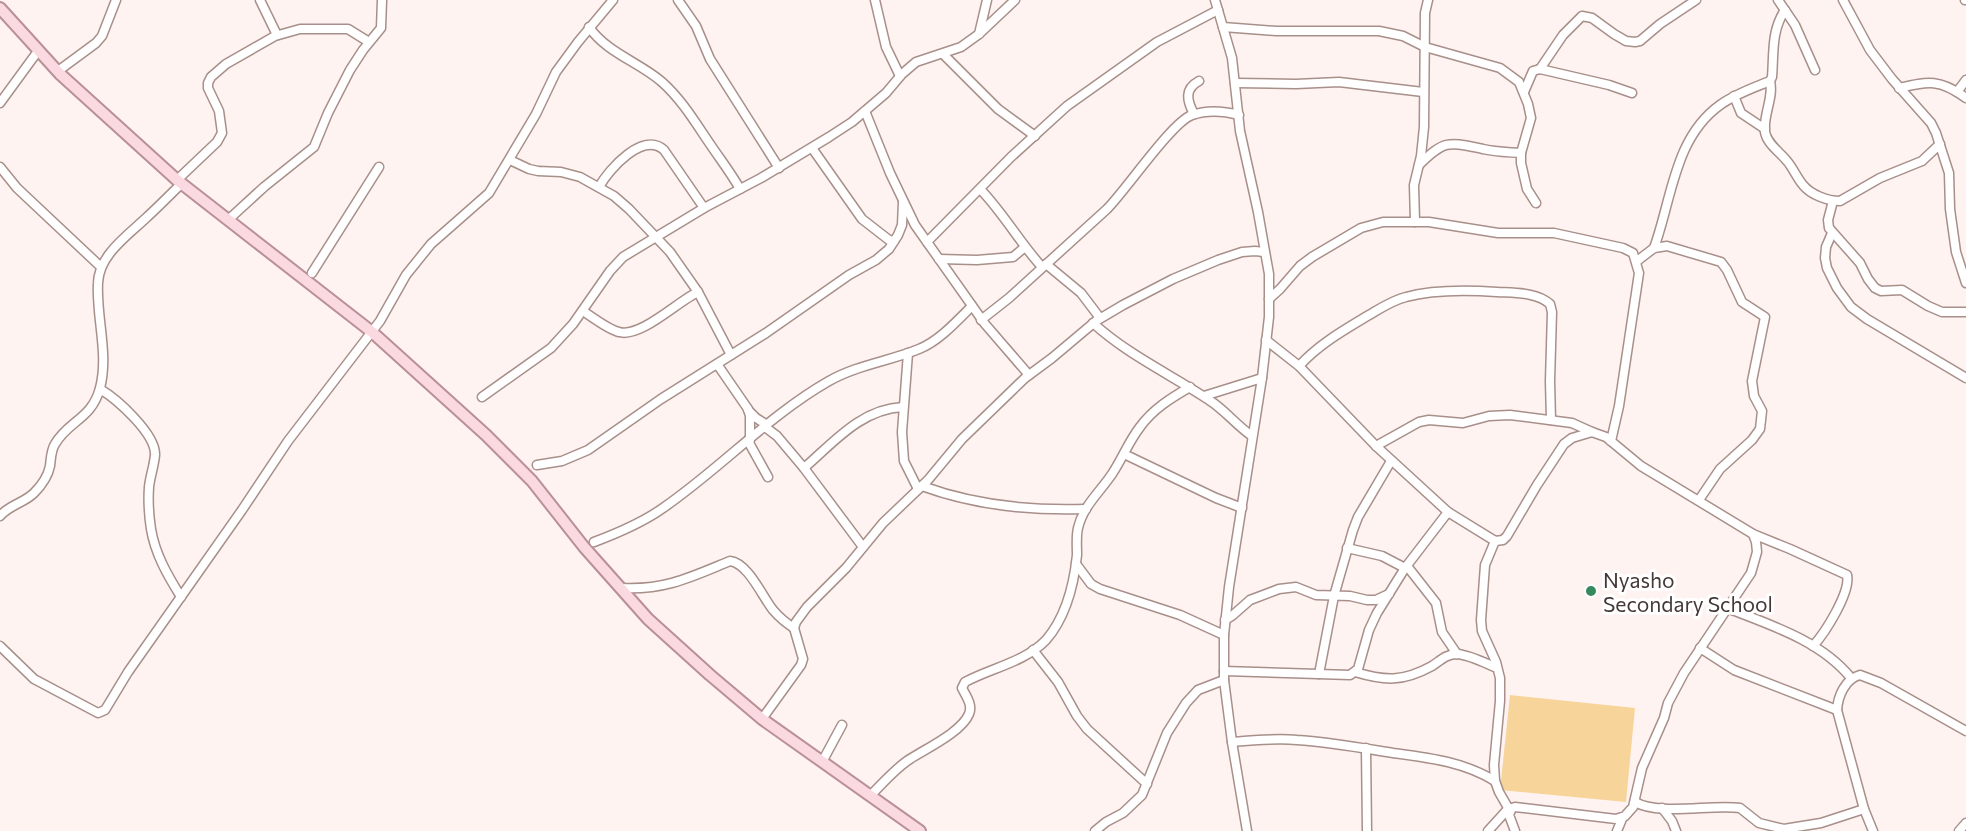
<svg xmlns="http://www.w3.org/2000/svg" width="1966" height="831" font-family="Commissioner,sans-serif">
<style>
.park{fill:#f7d59a}
.lines{fill:none;stroke-linecap:round;stroke-linejoin:round}
.minor-casing{stroke:#a88f8a;stroke-width:11}
.major-casing{stroke:#b99097;stroke-width:14}
.minor{stroke:#fff;stroke-width:8}
.major{stroke:#fbd9e0;stroke-width:10}
.poi-dot{fill:#358a5d;stroke:#fff;stroke-width:2}
.labels{text-anchor:middle;dominant-baseline:central;stroke-width:6;stroke-linejoin:round;paint-order:stroke}
.poi-label{font-size:21px;fill:#433836;stroke:#fff;text-anchor:start}
</style>
<rect width="100%" height="100%" fill="#fef3f0"/>
<!-- park -->
<path class="park" d="M1510,695L1635,708L1626,802L1500,790Z"/>
<g class="lines">
<defs>
<g id="minor">
<path d="M260,0L277,35"/>
<path d="M678,0L696,26L710,59L779,168"/>
<path d="M875,0L886,47L900,76"/>
<path d="M1215,0L1232,58L1240,131L1258,212L1269,274V317L1262,378L1229,587L1224,635V680L1232,742L1247,831"/>
<path d="M1778,0L1795,25L1815,70"/>
<path d="M1843,0L1870,50L1892,79L1931,123L1936,133L1949,173L1950,209L1956,252L1966,283"/>
<path d="M1965,0H1966"/>
<path d="M589,27C607,53 639,62 662,82C682,100 695,122 710,144C720,159 731,173 740,189"/>
<path d="M1223,27L1276,31H1379L1403,36L1425,47L1500,68L1519,82L1528,104L1531,118L1521,153V163L1527,189L1536,203"/>
<path d="M979,34L987,0"/>
<path d="M943,54L998,109L1035,136"/>
<path d="M1540,69L1563,35L1582,16L1592,18L1614,34L1626,41L1635,42L1640,41L1660,24L1696,0"/>
<path d="M58,71L96,43L102,36L116,0"/>
<path d="M1770,81C1774,98 1763,114 1765,132C1767,144 1780,152 1787,161C1793,168 1797,178 1803,185C1811,195 1828,201 1840,201L1880,178L1922,161L1940,144"/>
<path d="M1235,83L1296,84L1339,82L1423,92"/>
<path d="M1899,88C1929,81 1940,79 1966,98"/>
<path d="M1524,92L1533,71L1540,69L1609,85L1632,93"/>
<path d="M1957,92L1966,80"/>
<path d="M1734,96L1741,113L1765,129"/>
<path d="M0,103L38,51"/>
<path d="M865,111L890,173L915,225L985,324L1029,375"/>
<path d="M1194,114C1187,101 1184,89 1199,81"/>
<path d="M812,148L862,219L889,240L894,241"/>
<path d="M510,160L529,169L538,171L561,172L580,177L614,196L629,209L670,252L698,292L731,355"/>
<path d="M1419,165C1445,139 1449,142 1483,149C1495,152 1508,152 1521,153"/>
<path d="M0,167L17,188L101,267"/>
<path d="M177,180L217,142L222,133L219,111L208,88V83L211,77L226,64L275,36L300,29H348L369,42"/>
<path d="M599,187C609,169 643,131 664,150L704,208"/>
<path d="M981,190C1004,214 1020,243 1042,267"/>
<path d="M1833,201L1828,220L1829,228L1860,263L1868,279L1875,288L1881,291L1902,290L1928,306L1942,312H1966"/>
<path d="M228,220L264,187L314,147L328,113L350,70L363,50L381,28L382,0"/>
<path d="M1415,222L1414,185L1421,156L1424,127L1425,13L1428,0"/>
<path d="M1832,233L1826,247L1825,258L1827,268L1837,288L1851,307L1867,319L1966,378"/>
<path d="M927,242L1011,157L1067,106L1157,42L1218,10"/>
<path d="M1654,248C1672,199 1674,138 1720,105C1735,94 1753,88 1770,81L1772,77C1774,53 1771,31 1785,10"/>
<path d="M939,259L977,260L1013,257L1025,247"/>
<path d="M1637,261L1654,248L1667,246L1721,262L1727,270L1742,302L1765,317L1752,381L1754,396L1762,411L1760,429L1752,440L1720,469L1699,500"/>
<path d="M1046,264L1081,293L1100,318"/>
<path d="M312,273L379,167"/>
<path d="M1269,299L1280,289L1300,266L1312,257L1361,228L1383,222H1429L1498,233H1554L1623,248L1633,253L1639,273L1619,406L1611,441"/>
<path d="M583,311C592,317 609,330 619,332C641,338 678,301 698,292"/>
<path d="M981,320L1009,298L1107,209C1126,190 1172,122 1192,115C1206,110 1224,111 1239,115"/>
<path d="M1093,323C1128,355 1170,374 1209,400C1225,410 1236,425 1252,436"/>
<path d="M1266,340L1299,366L1376,446L1448,512L1495,541L1503,540L1507,536L1537,485L1564,444L1572,438L1592,432L1606,437L1641,466L1753,534L1756,542L1757,552L1751,573L1684,673L1668,703L1664,718L1642,768L1633,807L1625,816L1616,819L1515,807L1512,808L1509,815L1515,831"/>
<path d="M908,353L902,432L904,461L918,489"/>
<path d="M717,364L748,409L750,416V440"/>
<path d="M1299,366C1319,344 1344,330 1369,315C1381,308 1393,300 1406,297C1435,289 1468,290 1497,292C1514,293 1537,292 1550,304L1552,312L1550,381L1551,420"/>
<path d="M100,389C117,399 156,434 155,455C154,466 150,477 149,487C148,501 149,516 151,529C155,554 168,576 181,597"/>
<path d="M1204,396L1262,378"/>
<path d="M482,397L551,348L573,324L610,271L623,257L704,208L761,178L829,137L852,122L886,93L902,74L916,62L961,47L979,34L1015,0"/>
<path d="M748,410L756,418L767,425"/>
<path d="M765,427L777,436L804,468L863,547"/>
<path d="M748,441L768,477"/>
<path d="M1376,446L1419,422L1429,420L1463,423L1489,416L1510,415L1572,423L1592,432"/>
<path d="M1124,454L1216,498L1242,508"/>
<path d="M537,465L562,461L588,450L661,399L766,333L849,275L876,260L889,249L898,235L902,225L903,202"/>
<path d="M804,468C834,442 861,409 903,407"/>
<path d="M922,486C974,505 1030,511 1086,509"/>
<path d="M0,516C9,505 24,503 34,493C41,486 48,476 50,466C51,458 51,450 55,444C68,421 92,419 100,388C109,354 96,317 98,283C99,255 127,236 146,218C158,207 170,195 182,183"/>
<path d="M1753,534L1790,549L1847,575C1851,592 1825,633 1813,646"/>
<path d="M1495,541L1485,565L1481,620L1482,631L1496,662L1500,678V701L1494,765L1495,781L1499,792L1510,811"/>
<path d="M594,542C618,533 642,523 663,508C720,469 769,415 829,381C857,365 890,361 919,349C939,341 957,321 972,306"/>
<path d="M1347,548L1382,556L1405,568"/>
<path d="M1076,564L1091,584L1100,589L1180,615L1224,635"/>
<path d="M1407,566L1436,603L1442,632L1457,654"/>
<path d="M622,588C666,590 691,577 730,561C748,563 762,596 773,610C779,617 786,623 794,628"/>
<path d="M1727,608C1771,625 1821,641 1851,678"/>
<path d="M1225,620L1233,615L1250,600L1279,589L1296,587L1316,595L1350,596L1367,600H1376L1389,594"/>
<path d="M0,646L34,679L98,713L105,710L128,672L242,510L288,441L380,321L406,275L431,244L489,193L536,114L556,72L578,42L613,0"/>
<path d="M1700,648L1734,670L1837,710"/>
<path d="M1033,650L1058,682L1077,716L1087,729L1147,784"/>
<path d="M1224,671L1350,675L1358,669L1369,630L1377,613L1405,568L1448,512"/>
<path d="M1355,672C1385,681 1403,682 1432,666C1440,661 1446,654 1457,654C1470,655 1485,663 1497,668"/>
<path d="M1319,674L1334,596L1353,530L1358,517L1391,461"/>
<path d="M762,719L801,665L803,659L794,628L796,622L807,607L846,568L883,523L928,480L962,439L1025,378L1052,358L1096,321L1123,305L1173,279L1218,260L1242,252L1255,251L1264,252"/>
<path d="M1232,742C1254,740 1275,738 1297,740C1329,742 1362,748 1393,753C1430,758 1464,762 1495,781"/>
<path d="M1366,748L1367,831"/>
<path d="M822,762L842,725"/>
<path d="M870,796C882,784 893,771 907,761C923,750 961,733 969,714C973,705 966,696 962,688L965,682C991,668 1025,662 1046,640C1066,617 1074,584 1077,555C1077,546 1076,536 1078,528C1083,506 1100,492 1112,474C1122,459 1129,441 1140,427C1153,409 1171,398 1190,387"/>
<path d="M1635,802C1659,816 1712,804 1740,808L1759,823L1784,829L1821,823L1864,809"/>
<path d="M1662,808L1672,821L1676,831"/>
<path d="M1095,831L1106,822L1123,813L1142,795L1167,733L1186,703L1198,690L1224,680"/>
<path d="M1488,831L1508,809"/>
<path d="M1617,831L1622,819"/>
<path d="M1873,831L1864,809L1837,710C1838,696 1845,679 1860,675L1881,683L1966,731"/>
<path d="M1959,831L1966,823"/>
</g>
<path id="major" d="M0,8L60,74L177,180L372,332L486,435L532,481L584,547L648,619L710,675L762,719L920,831"/>
</defs>
<!-- minor casing -->
<use href="#minor" class="minor-casing"/>
<!-- major casing -->
<use href="#major" class="major-casing"/>
<!-- minor -->
<use href="#minor" class="minor"/>
<!-- major -->
<use href="#major" class="major"/>
</g>
<!-- markers -->
<circle class="poi-dot" cx="1591" cy="591" r="6"/>
<g class="labels">
<!-- poi labels -->
<g class="poi-label">
<text x="1603" y="579">Nyasho<tspan x="1603" dy="24">Secondary School</tspan></text>
</g>
</g>
</svg>
